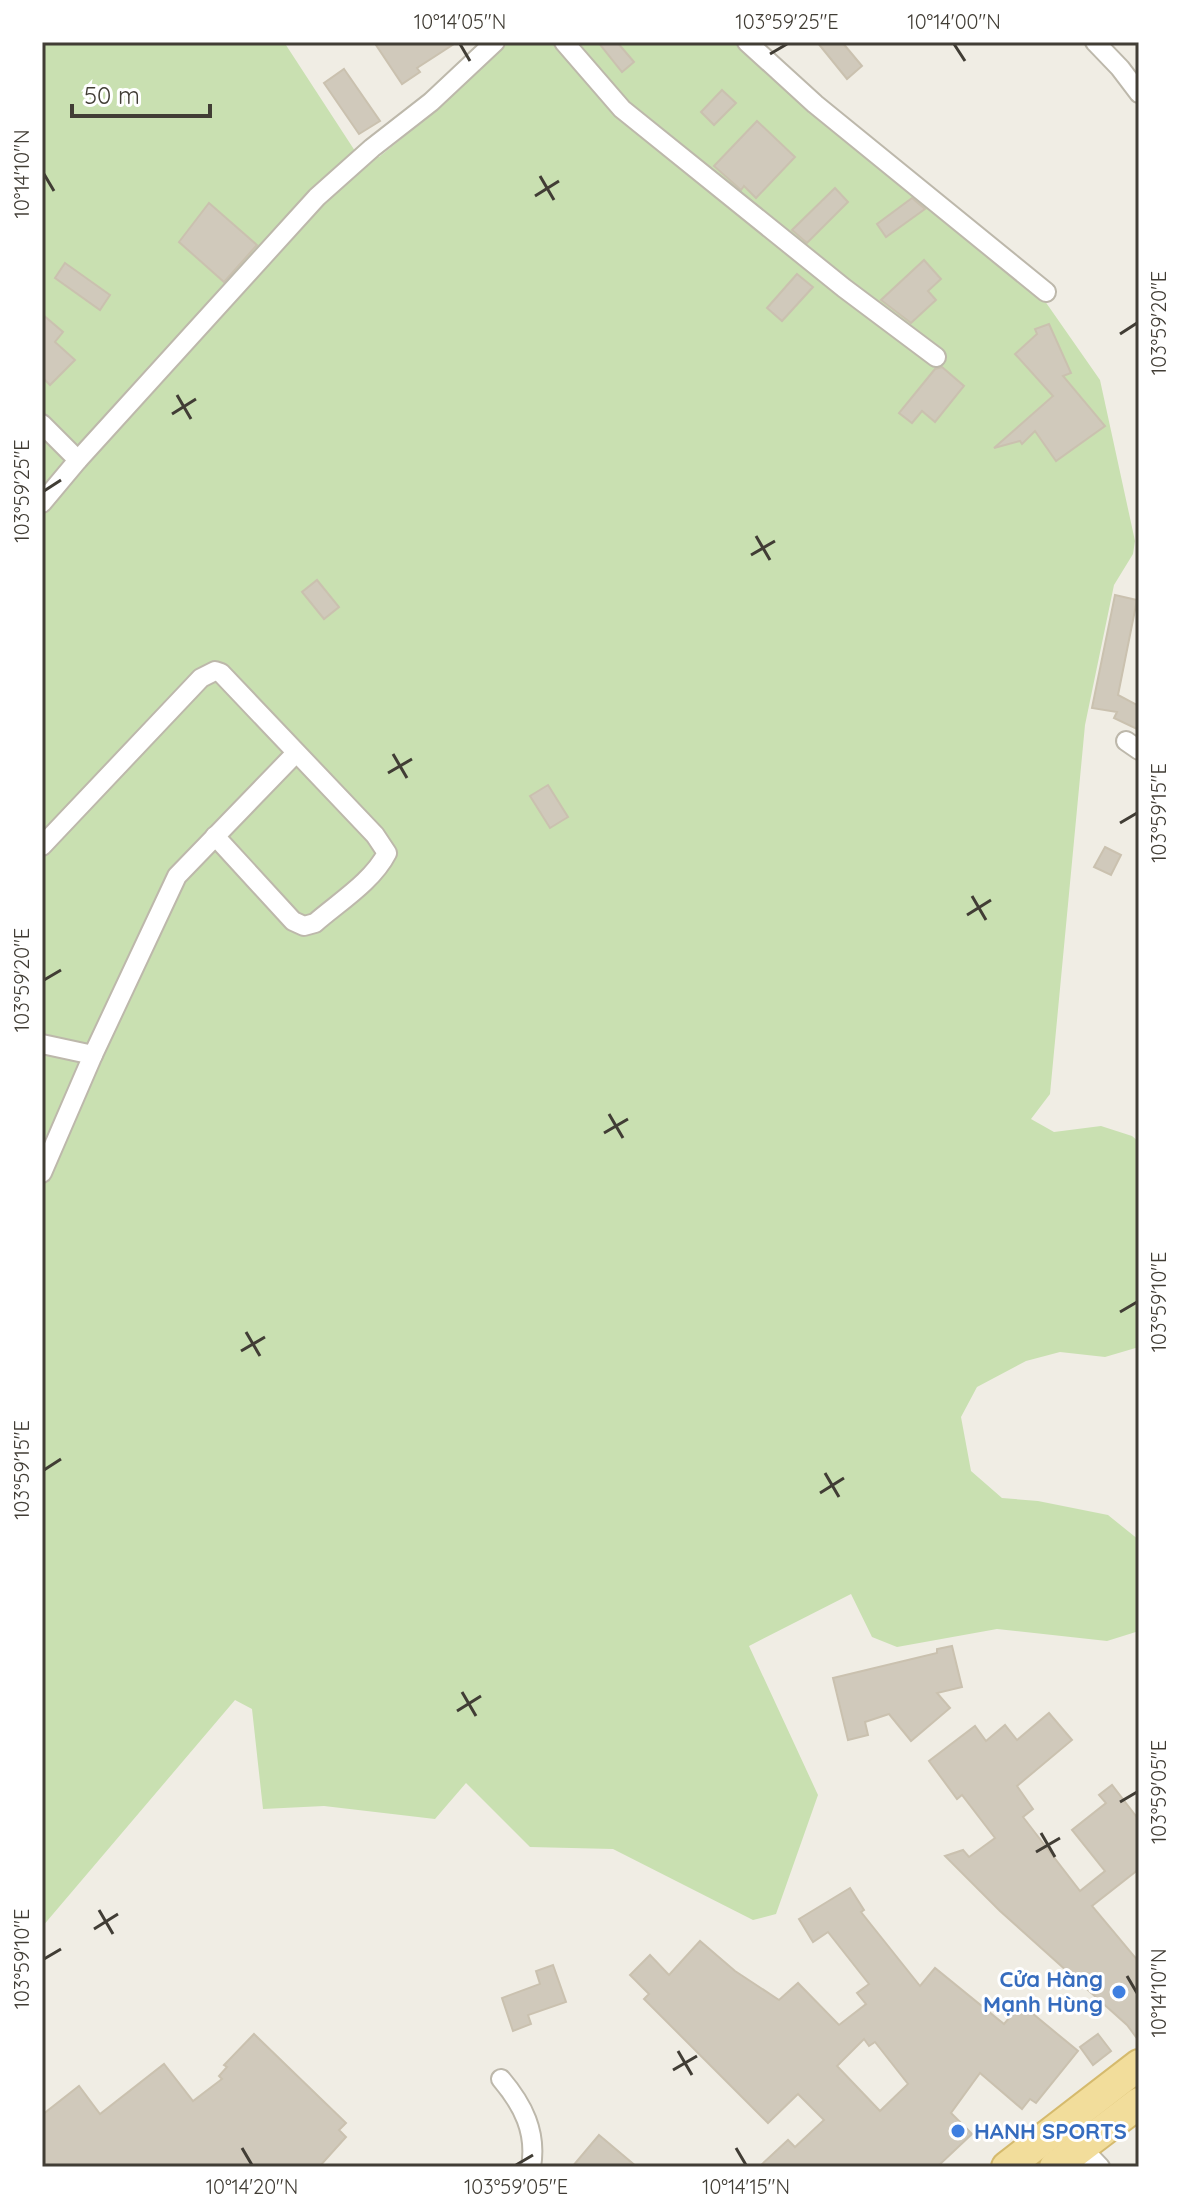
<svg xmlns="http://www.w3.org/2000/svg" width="1181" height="2209" font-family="Quicksand,sans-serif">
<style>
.green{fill:#c9e0b1}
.building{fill:#d0c9bb;stroke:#cac1af;stroke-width:2;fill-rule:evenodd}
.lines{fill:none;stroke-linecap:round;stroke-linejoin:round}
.minor-casing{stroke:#bdb8ab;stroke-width:22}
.primary-casing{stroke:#d5ba6d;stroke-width:34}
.minor{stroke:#fff;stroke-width:18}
.primary{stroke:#f2dd9b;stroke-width:30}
.ticks{fill:none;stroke:#413d35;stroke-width:3}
.shop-dot{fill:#3f7fe0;stroke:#fff;stroke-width:3}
.labels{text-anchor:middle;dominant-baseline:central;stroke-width:6;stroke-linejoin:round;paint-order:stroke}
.shop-label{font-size:22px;font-weight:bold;fill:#366cbe;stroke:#fff;text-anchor:end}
.neatline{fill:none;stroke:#413d35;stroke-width:3}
.ticks-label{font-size:20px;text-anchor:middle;fill:#413d35}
</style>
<rect width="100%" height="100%" fill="#f0ede4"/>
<!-- green -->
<path class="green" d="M42,42H284L355,151L379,157L439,108L509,42H740L1040,294L1100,380L1135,541L1133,554L1114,585L1085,725L1050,1094L1031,1119L1054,1132L1101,1126L1132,1136L1139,1142V1347L1105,1357L1060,1352L1026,1361L977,1387L961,1417L971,1471L1002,1498L1038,1501L1108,1515L1139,1540V1631L1107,1641L997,1629L897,1647L872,1637L851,1594L749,1646L818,1795L776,1914L753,1920L613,1849L530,1847L466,1783L435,1819L324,1806L263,1809L252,1709L235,1700L42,1927Z"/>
<!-- building -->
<g class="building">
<path d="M374,42H457L417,68L420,72L402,84Z"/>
<path d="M598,42H617L634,62L622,72Z"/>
<path d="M817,42H842L862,66L847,79Z"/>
<path d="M344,69L380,121L359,134L324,83Z"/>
<path d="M722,90L736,103L714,125L701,112Z"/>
<path d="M757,121L795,157L756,198L744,186L741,190L714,166Z"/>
<path d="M835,188L848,202L807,243L792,230Z"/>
<path d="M912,198L925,209L886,237L877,224Z"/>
<path d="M209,203L257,245L224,282L179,242Z"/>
<path d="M924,260L941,279L928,291L936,300L911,323L881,300Z"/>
<path d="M65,263L110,295L100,310L55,278Z"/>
<path d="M797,274L813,287L782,321L767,308Z"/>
<path d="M42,314L63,332L55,342L75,360L50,385L42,377Z"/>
<path d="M1049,324L1071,373L1063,376L1105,426L1056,461L1035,431L1022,444L1020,441L994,448L1053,396L1015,354L1037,334L1035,329Z"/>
<path d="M942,367L964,386L935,422L922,411L912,423L899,413L935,369Z"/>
<path d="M317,580L339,607L324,619L302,592Z"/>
<path d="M1115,595L1137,600L1118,695L1139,706V730L1114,718L1117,712L1092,708Z"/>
<path d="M548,785L568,817L550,828L530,796Z"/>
<path d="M1105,847L1121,855L1111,875L1094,867Z"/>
<path d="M952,1646L962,1687L937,1693L950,1708L911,1741L889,1714L865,1722L868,1735L848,1740L833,1678L937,1653V1649Z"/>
<path d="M1049,1713L1072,1740L1017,1786L1033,1809L1023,1817L1080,1891L1105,1871L1072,1830L1106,1803L1099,1795L1112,1785L1139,1820V1869L1092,1906L1139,1962V2041L1127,2025L1000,1911L945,1856L963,1850L969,1857L995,1838L962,1795L957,1799L929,1761L975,1726L986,1741L1005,1725L1017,1740Z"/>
<path d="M850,1888L864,1910L861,1912L920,1986L935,1968L1004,2024L1021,2004L1078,2051L1036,2103L1030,2099L1022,2109L980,2073L951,2113L972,2134L937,2167H759L788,2140L795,2147L824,2120L798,2094L768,2123L644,1999L649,1994L630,1975L650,1955L669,1975L700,1941L735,1971L779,2000L798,1983L839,2025L866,2004L857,1993L869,1984L828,1932L813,1942L799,1919ZM864,2039L869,2046L875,2042L908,2084L880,2111L837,2066Z"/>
<path d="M553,1965L566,2002L528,2015L531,2024L513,2031L502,1998L540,1984L536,1971Z"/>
<path d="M254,2034L346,2123L339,2130L346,2137L319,2167H42V2115L79,2086L100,2114L164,2064L193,2101L222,2079L219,2076L227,2067L224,2065Z"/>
<path d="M1098,2034L1111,2051L1093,2065L1080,2047Z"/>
<path d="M599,2135L637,2167H572Z"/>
</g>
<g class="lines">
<defs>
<g id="minor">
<path d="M564,42L622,109L844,288L936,357"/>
<path d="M747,42L815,104L1046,292"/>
<path d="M1095,42L1120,68L1139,93"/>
<path d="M42,424L78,460"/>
<path d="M42,503L78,460L317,197L372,148L431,102L495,42"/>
<path d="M1126,741L1139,750"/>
<path d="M42,846L201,678L215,671L221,673L375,835L387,853C372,882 339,902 315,923L304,926L293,921L215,836"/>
<path d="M42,1044L93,1055"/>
<path d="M42,1173L93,1055L177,876L296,753"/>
<path d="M501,2079C523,2105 537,2132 531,2167"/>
<path d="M1081,2147L1100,2167"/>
</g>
<g id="primary">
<path d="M1007,2167L1139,2065"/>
<path d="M1055,2167L1139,2103"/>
</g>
</defs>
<!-- minor casing -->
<use href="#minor" class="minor-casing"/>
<!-- primary casing -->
<use href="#primary" class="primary-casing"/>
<!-- minor -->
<use href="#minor" class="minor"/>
<!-- primary -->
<use href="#primary" class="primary"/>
</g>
<!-- ticks -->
<path class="ticks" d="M460,44L470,61M954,44L965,61M770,54L787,44M44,174L54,191M540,176L554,200M535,196L559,181M1120,334L1137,323M177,395L191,419M172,414L196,399M44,491L61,480M756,536L770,560M751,555L775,541M393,754L407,778M388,773L412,759M1120,823L1137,813M972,896L986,920M967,915L991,900M44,980L61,970M609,1114L623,1138M604,1133L628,1119M1120,1312L1137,1302M246,1332L260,1356M241,1351L265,1337M44,1470L61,1459M825,1473L839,1497M820,1493L844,1478M462,1692L476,1716M457,1711L481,1696M1120,1802L1137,1792M1041,1833L1055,1857M1036,1852L1060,1838M99,1910L113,1934M94,1929L118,1914M44,1959L61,1949M1127,1976L1137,1993M678,2051L692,2075M673,2070L697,2056M242,2148L252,2165M736,2148L746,2165M516,2165L533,2155"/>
<!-- markers -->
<g class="shop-dot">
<circle cx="1119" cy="1992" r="8"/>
<circle cx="958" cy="2131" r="8"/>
</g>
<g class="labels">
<!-- shop labels -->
<g class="shop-label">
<text x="1103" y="1979">Cửa Hàng<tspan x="1103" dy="25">Mạnh Hùng</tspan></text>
<text x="974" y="2131" text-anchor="start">HANH SPORTS</text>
</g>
</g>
<!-- border -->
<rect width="1181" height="2209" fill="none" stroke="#ffffff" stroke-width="88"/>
<!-- scale -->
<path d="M72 104v12h138v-12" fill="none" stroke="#413d35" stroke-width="4"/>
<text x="84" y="104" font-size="24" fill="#413d35" stroke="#ffffff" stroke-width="6" paint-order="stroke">50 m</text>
<rect x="44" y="44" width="1093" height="2121" class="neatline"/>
<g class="ticks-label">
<text x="460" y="29">10°14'05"N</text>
<text x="787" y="29">103°59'25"E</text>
<text x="954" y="29">10°14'00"N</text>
<text transform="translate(22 174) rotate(-90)" y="7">10°14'10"N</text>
<text transform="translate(1159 323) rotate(-90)" y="7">103°59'20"E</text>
<text transform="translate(22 491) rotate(-90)" y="7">103°59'25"E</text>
<text transform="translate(1159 813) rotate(-90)" y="7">103°59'15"E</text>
<text transform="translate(22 980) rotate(-90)" y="7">103°59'20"E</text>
<text transform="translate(1159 1302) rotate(-90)" y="7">103°59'10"E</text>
<text transform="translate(22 1470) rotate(-90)" y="7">103°59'15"E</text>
<text transform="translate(1159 1792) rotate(-90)" y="7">103°59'05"E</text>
<text transform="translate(22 1959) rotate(-90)" y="7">103°59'10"E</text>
<text transform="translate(1159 1993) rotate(-90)" y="7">10°14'10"N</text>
<text x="252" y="2194">10°14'20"N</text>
<text x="516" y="2194">103°59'05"E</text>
<text x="746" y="2194">10°14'15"N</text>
</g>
</svg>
